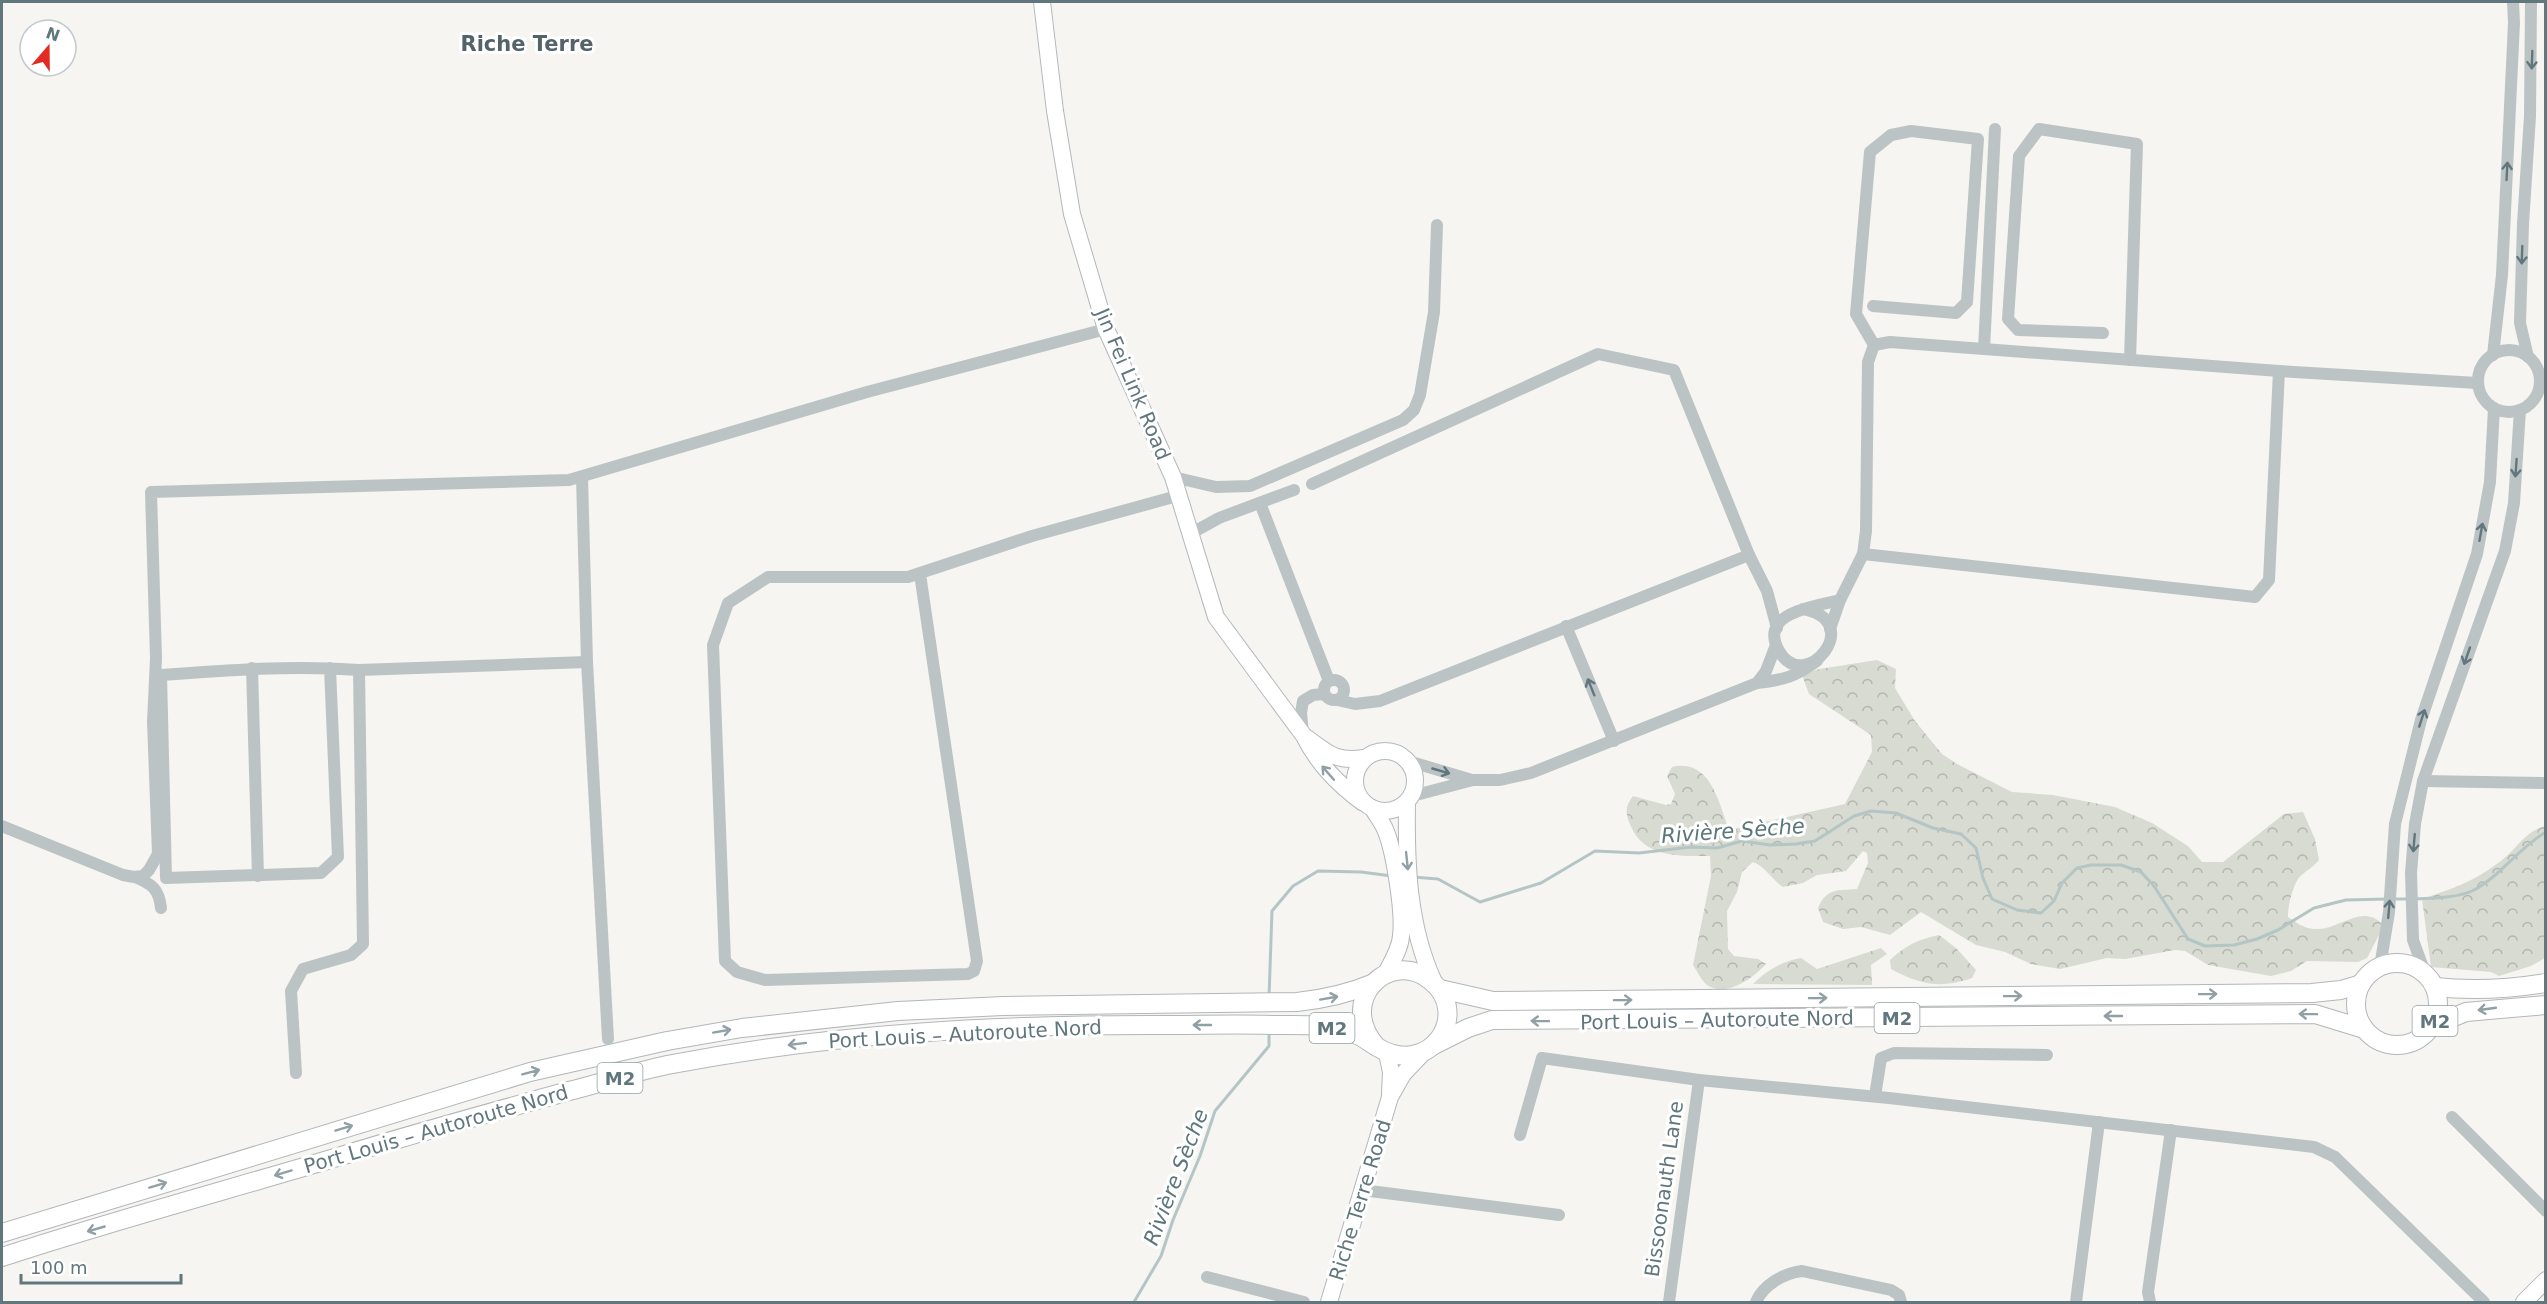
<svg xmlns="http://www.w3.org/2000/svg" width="2547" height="1304" font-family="'DejaVu Sans',sans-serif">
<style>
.forest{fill:url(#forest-crowns)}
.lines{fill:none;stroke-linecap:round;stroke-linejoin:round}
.stream{stroke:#b4c5c6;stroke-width:3}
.major-casing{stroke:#b2b8bb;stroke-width:18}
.highway-casing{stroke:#b2b7b9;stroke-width:20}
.minor{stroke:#bcc3c5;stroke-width:12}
.major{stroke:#fff;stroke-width:16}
.highway{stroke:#fff;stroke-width:18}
.oneway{stroke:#61777e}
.oneway2{stroke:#90a0a5}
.labels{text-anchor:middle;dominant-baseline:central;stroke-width:6;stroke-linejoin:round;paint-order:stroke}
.shield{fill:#fff;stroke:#90a0a5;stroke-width:1.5}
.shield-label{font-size:18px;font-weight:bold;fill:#61777e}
.street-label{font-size:20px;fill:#61777e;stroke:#fff}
.neighbourhood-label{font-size:21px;font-weight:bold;fill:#536369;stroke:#fff}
.water-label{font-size:21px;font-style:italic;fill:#5b7779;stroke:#fff}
</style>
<defs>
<pattern id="forest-crowns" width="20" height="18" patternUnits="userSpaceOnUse" patternTransform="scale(1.5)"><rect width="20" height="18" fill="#d7dbd1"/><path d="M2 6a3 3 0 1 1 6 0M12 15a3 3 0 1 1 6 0" fill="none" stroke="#b2b6af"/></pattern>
</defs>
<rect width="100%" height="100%" fill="#f6f5f2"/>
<!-- forest -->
<g class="forest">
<path d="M1877,660L1896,669L1895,688L1915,721L1942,754L1957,764L2012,792L2053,795L2115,807L2152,823L2188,846L2202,862H2223L2284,814L2303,812L2315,839L2319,860C2313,868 2303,872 2298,879C2292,889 2288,905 2288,917C2293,920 2299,925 2305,927C2333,938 2359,901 2381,923L2380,933L2367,958L2358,962L2307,961L2291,971L2271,976L2208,965L2185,951L2175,950L2125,959L2107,958L2060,969L2031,964L2005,952L1976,945L1921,912L1890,935L1861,927L1843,929L1823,922L1818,908C1827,887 1838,891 1857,889L1868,863L1867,853L1863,851L1846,871L1817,875L1803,883L1783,887C1771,879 1766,867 1753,862L1742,872L1737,892L1727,911L1728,949L1734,956L1758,959L1766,964C1753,978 1727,998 1707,985C1702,981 1697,971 1693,965L1711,876L1710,856C1677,856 1642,858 1629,822C1625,811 1626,805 1633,796L1666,805L1671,804L1675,794L1667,776L1672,767C1711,758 1719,804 1729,830L1845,804L1872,752L1871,735L1809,694L1802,675L1819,669Z"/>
<path d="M2545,826V958L2531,966L2499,976L2491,972L2431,967L2422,899C2449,890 2475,881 2498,863C2517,850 2522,833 2545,826Z"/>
<path d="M1939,935L1956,948L1976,970L1972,978C1940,989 1921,985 1891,969L1890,960C1905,946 1918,939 1939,935Z"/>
<path d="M1881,948L1887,954L1871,965L1872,985L1753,984C1766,971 1782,961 1801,958L1817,969Z"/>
</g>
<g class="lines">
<!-- stream -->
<g class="stream">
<path d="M1413,877L1438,879L1480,902L1541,883L1595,851L1639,853L1691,847L1717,848L1742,841L1770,845L1796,844L1815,841L1854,816L1871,811L1896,813L1933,828L1961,834L1976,848L1983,878L1992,899L2017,910L2041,913L2054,901L2062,883L2077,868L2091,865H2121L2141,872L2154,886L2188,939L2205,946L2234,945L2257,939L2278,930L2314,908L2346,900L2386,899"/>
<path d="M2392,899H2410"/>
<path d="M2416,899C2434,898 2456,898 2472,891C2499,878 2519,847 2546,832"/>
<path d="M1269,997L1272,911L1293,886L1318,871L1361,872L1392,876"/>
<path d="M1134,1302L1161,1256L1173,1220L1200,1156L1215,1111L1269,1046V1030"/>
</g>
<defs>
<g id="major">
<path d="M1042,2L1055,111L1072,214L1106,329L1173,477L1216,617L1304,736C1318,764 1337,783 1362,802"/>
<path d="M1307,738C1329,754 1336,762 1364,758"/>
<circle cx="1385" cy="781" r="30"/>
<path d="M1407,803C1406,863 1408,926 1434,982"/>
<path d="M1373,809C1376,814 1380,820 1383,825C1394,845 1404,913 1401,936C1400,950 1391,963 1385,975"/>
<path d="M1387,1053L1391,1072L1390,1093"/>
<path d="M1329,1302L1390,1097L1403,1074L1423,1053"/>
<path d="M2524,1302L2546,1280"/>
</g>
<g id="highway">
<circle cx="2397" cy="1004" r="41"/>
<path d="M2435,987C2472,991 2509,989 2546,983"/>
<path d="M1440,989L1493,1001L2312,993L2341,990L2361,984"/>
<path d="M2432,1026L2466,1012L2546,1005"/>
<path d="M1434,1045L1468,1028L1492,1020L2315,1014L2364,1029"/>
<path d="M2,1233L530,1072L667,1041L742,1028L898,1011L1003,1006L1297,1002C1325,999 1348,994 1374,983"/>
<path d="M2,1257C114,1220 228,1190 341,1156C417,1133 492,1112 569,1091C601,1083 634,1072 667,1065C833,1033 1002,1024 1171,1025C1204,1025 1238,1024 1272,1025C1299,1025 1330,1023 1355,1034C1363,1037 1370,1043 1377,1047C1430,1079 1472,1014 1431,981C1390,947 1335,1001 1377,1047"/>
</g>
</defs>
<!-- major casing -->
<use href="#major" class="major-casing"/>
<!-- highway casing -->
<use href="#highway" class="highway-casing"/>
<!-- minor -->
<g class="minor">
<path d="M2103,333L2018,330L2008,319L2019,156L2039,129L2137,144L2130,360"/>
<path d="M1874,345L1890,342L2279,371L2477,383"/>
<path d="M1984,349L1995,129"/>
<circle cx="2509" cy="381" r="31"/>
<path d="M2493,355L2502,275L2514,23L2513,2"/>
<path d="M2528,357L2520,323L2523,224L2530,116L2531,2"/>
<path d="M582,477L587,662L608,1039"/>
<path d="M1173,477L1216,487L1250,486L1403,420L1414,410L1420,395L1434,312L1437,225"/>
<path d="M1312,484L1598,354L1674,370L1749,555"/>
<path d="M1260,503L1329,681"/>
<path d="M1190,534L1219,518L1294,490"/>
<path d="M1863,554L2255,597L2269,580L2279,371"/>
<path d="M920,574L977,961L974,971L968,974L765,980L737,972L725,961L713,645L728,603L768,577H908L1032,536L1177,496"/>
<path d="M1803,609C1867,621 1805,696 1779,651C1757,612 1817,606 1840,600"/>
<path d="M1566,626L1614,741"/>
<path d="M1830,629L1840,600L1863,554L1866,531L1868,362L1874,345L1856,314L1870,152L1891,135L1911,131L1978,139L1967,302L1956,313L1873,306"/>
<path d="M252,668L258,876"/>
<path d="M330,668L338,857L321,873L166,878L161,675C227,670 293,665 359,670L587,662"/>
<circle cx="1334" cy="690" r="10"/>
<path d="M1757,683L1766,671L1776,645"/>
<path d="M1337,700L1355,704L1380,701L1749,555L1767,591L1777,628"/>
<path d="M1303,734L1301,713L1303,701L1313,695L1324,694"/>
<path d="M1408,761L1472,780"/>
<path d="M2423,781L2546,783"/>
<path d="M1412,796L1473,780H1500L1531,773L1757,683C1783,680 1795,677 1817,661"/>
<path d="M2,826L123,875L134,877L143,876L149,870L158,854L153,722L156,658L151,492L569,480L867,392L1106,329"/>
<path d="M135,877C152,884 159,889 161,908"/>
<path d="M2380,967L2389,912L2395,824L2421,720L2477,554L2490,482L2494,408"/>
<path d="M2425,973L2413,940L2411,873L2415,824L2423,781L2505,551L2514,503L2520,410"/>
<path d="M296,1073L291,991L303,969L351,955L363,944L359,670"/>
<path d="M1875,1096L1881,1058L1894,1053L2047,1055"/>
<path d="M2452,1117L2546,1211"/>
<path d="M1520,1135L1542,1058L1699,1080L1889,1098L2314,1147L2335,1157L2484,1302"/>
<path d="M1362,1190L1559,1215"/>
<path d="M1207,1277L1304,1302"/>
<path d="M1669,1302L1699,1080"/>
<path d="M1756,1302C1763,1285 1784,1273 1802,1271L1891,1290L1899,1295L1901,1302"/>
<path d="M2076,1302L2099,1122"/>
<path d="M2150,1302L2148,1292L2171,1130"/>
</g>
<!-- major -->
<use href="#major" class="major"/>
<!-- highway -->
<use href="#highway" class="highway"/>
</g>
<!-- one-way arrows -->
<defs><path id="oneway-shaft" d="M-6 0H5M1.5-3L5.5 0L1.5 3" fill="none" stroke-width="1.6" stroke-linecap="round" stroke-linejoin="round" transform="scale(1.5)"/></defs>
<g class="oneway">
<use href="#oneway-shaft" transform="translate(2532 60) rotate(92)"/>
<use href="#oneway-shaft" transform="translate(2507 171) rotate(-87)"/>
<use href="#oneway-shaft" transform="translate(2522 255) rotate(92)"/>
<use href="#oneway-shaft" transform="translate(2516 468) rotate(94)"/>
<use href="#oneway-shaft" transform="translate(2481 532) rotate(-80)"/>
<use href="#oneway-shaft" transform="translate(2467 656) rotate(109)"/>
<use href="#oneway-shaft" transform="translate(1591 687) rotate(-112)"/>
<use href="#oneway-shaft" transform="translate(2422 718) rotate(-72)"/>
<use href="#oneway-shaft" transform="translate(1441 771) rotate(16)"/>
<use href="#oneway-shaft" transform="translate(2414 843) rotate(95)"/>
<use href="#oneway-shaft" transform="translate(2389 909) rotate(-85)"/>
</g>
<g class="oneway2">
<use href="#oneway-shaft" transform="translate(1328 773) rotate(-131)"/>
<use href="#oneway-shaft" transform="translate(1407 861) rotate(84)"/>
<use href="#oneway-shaft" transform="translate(2208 994) rotate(-1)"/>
<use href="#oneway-shaft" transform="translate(2013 996) rotate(-1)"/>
<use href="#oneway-shaft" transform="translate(1329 998) rotate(-10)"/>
<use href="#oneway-shaft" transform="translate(1818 998) rotate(-1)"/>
<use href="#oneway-shaft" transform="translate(1623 1000) rotate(-1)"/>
<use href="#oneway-shaft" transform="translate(2487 1009) rotate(172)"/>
<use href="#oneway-shaft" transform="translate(2308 1014) rotate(-179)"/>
<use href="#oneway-shaft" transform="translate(2113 1016) rotate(180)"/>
<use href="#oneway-shaft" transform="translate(1540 1021) rotate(-179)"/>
<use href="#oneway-shaft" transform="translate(1202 1025) rotate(-180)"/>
<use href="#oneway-shaft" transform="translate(722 1031) rotate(-10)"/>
<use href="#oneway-shaft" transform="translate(797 1044) rotate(173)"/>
<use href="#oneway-shaft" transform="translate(531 1072) rotate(-15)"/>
<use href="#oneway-shaft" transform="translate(344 1128) rotate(-17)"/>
<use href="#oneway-shaft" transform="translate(283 1173) rotate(163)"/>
<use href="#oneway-shaft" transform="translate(158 1185) rotate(-17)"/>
<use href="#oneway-shaft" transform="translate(96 1229) rotate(164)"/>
</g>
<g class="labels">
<!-- shield labels -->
<g class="shield">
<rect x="1874.5" y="1003" width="45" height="30" rx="4.5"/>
<rect x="2412.5" y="1006" width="45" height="30" rx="4.5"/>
<rect x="1309.5" y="1013" width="45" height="30" rx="4.5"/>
<rect x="597.5" y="1063" width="45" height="30" rx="4.5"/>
</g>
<g class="shield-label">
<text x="1897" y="1018">M2</text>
<text x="2435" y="1021">M2</text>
<text x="1332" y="1028">M2</text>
<text x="620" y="1078">M2</text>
</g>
<!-- street labels -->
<g class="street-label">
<text transform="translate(1133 384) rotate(67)">Jin Fei Link Road</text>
<text transform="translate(1717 1020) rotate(-1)">Port Louis – Autoroute Nord</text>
<text transform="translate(965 1034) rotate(-3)">Port Louis – Autoroute Nord</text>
<text transform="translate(436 1129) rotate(-16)">Port Louis – Autoroute Nord</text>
<text transform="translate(1664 1189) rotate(-82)">Bissoonauth Lane</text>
<text transform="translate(1360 1200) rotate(-73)">Riche Terre Road</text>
</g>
<!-- neighbourhood labels -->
<g class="neighbourhood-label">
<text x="527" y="44">Riche Terre</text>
</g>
<!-- water labels -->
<g class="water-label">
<text transform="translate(1733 831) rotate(-4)">Rivière Sèche</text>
<text transform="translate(1176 1177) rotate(-69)">Rivière Sèche</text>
</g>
</g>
<!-- border -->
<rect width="2547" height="1304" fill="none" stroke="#61777e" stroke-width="6"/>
<!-- north arrow -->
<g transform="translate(48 48) rotate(20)"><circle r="28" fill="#ffffff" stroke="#c0c9cb" stroke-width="1.5"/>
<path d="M0-4.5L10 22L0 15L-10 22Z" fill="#e42a24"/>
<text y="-9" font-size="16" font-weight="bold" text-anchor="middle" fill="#61777e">N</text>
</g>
<!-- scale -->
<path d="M21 1274v9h160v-9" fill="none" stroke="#61777e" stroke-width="3"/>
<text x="30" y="1274" font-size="18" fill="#61777e" stroke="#ffffff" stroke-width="4.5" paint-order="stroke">100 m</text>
</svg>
